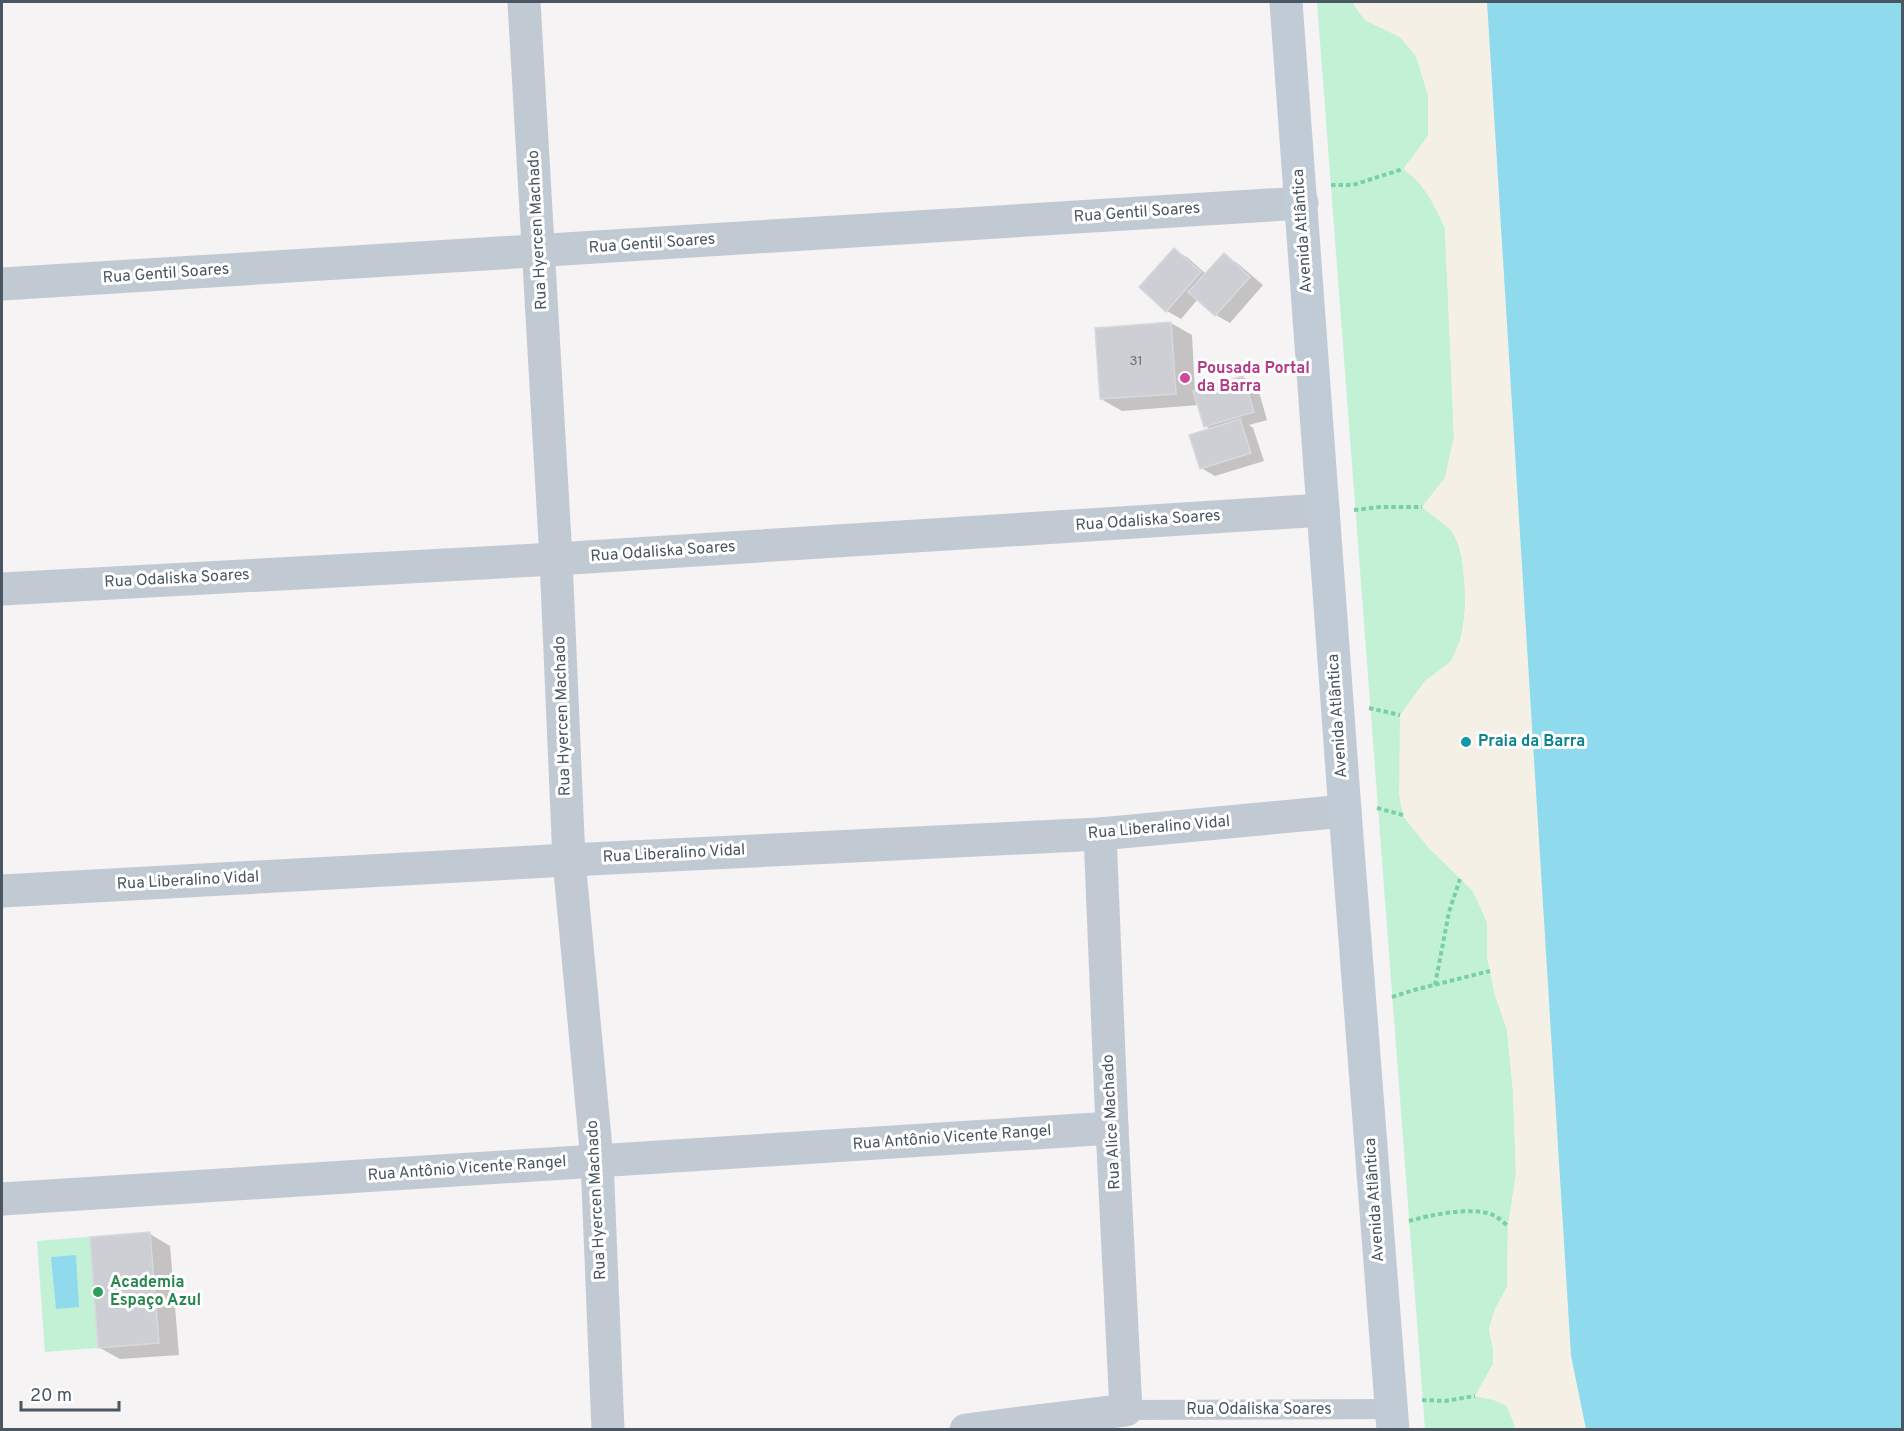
<svg xmlns="http://www.w3.org/2000/svg" width="1904" height="1431" font-family="Overpass,sans-serif">
<style>
.green{fill:#c3f1d5}
.sand{fill:#f5f0e5}
.water{fill:#90daee}
.shadow{fill:#0003}
.building{fill:#cdcfd5;stroke:#d7d9de;stroke-width:1.5}
.lines{fill:none;stroke-linecap:round;stroke-linejoin:round}
.path{stroke:#7ad0a6;stroke-width:4;stroke-dasharray:4.5 3;stroke-linecap:butt}
.lane{stroke:#c1cad2;stroke-width:20}
.street{stroke:#c1cad2;stroke-width:33}
.secondary{stroke:#c1cbd6;stroke-width:33}
.hotel-dot{fill:#d1479c;stroke:#fff;stroke-width:2}
.culture-dot{fill:#0f9aa8;stroke:#fff;stroke-width:2}
.leisure-dot{fill:#2e9e5b;stroke:#fff;stroke-width:2}
.labels{text-anchor:middle;dominant-baseline:central;stroke-width:6;stroke-linejoin:round;paint-order:stroke}
.number-label{font-size:14px;fill:#6b747e}
.street-label{font-size:16px;fill:#4a5661;stroke:#fff}
.hotel-label{font-size:16px;font-weight:bold;fill:#b23c85;stroke:#fff;text-anchor:start}
.culture-label{font-size:16px;font-weight:bold;fill:#0d838f;stroke:#fff;text-anchor:start}
.leisure-label{font-size:16px;font-weight:bold;fill:#27864d;stroke:#fff;text-anchor:start}
</style>
<rect width="100%" height="100%" fill="#f5f3f3"/>
<!-- green -->
<g class="green">
<path d="M1317,2H1354V5L1365,20L1400,37L1416,56L1428,95V136L1418,150L1415,177L1431,198L1445,228L1454,437L1445,478L1422,507C1432,514 1444,521 1451,530C1470,555 1470,636 1451,661C1446,668 1433,675 1425,681L1403,816L1428,847L1473,891L1487,922V957L1495,995L1507,1030L1513,1091L1516,1174L1508,1226L1507,1287L1495,1309L1489,1329L1493,1349V1364L1475,1396L1494,1400L1507,1406L1516,1429H1425Z"/>
<path d="M150,1232L159,1343L45,1352L37,1241Z"/>
</g>
<!-- sand -->
<path class="sand" d="M1354,2H1487L1571,1356L1586,1429H1516L1507,1406L1494,1400L1475,1396L1493,1364V1349L1489,1329L1495,1309L1507,1287L1508,1226L1516,1174L1513,1091L1507,1030L1495,995L1487,957V922L1473,891L1428,847L1403,815L1399,795L1400,715L1425,681L1451,661L1462,636L1466,601L1461,549L1451,530L1422,507L1445,478L1454,437L1445,228C1434,205 1425,184 1403,169L1428,136V95L1416,56L1400,37L1365,20L1354,5Z"/>
<!-- water -->
<g class="water">
<path d="M1487,2H1902V1429H1586L1571,1356Z"/>
<path d="M76,1255L79,1307L56,1309L51,1257Z"/>
</g>
<!-- shadow -->
<g class="shadow">
<path d="M1174,250L1188,258L1206,274L1224,255L1237,263L1263,285L1230,323L1216,315L1198,299L1181,319L1167,311L1141,287Z"/>
<path d="M1171,323L1192,335L1195,392L1243,377L1257,385L1267,420L1249,425L1253,428L1264,461L1215,476L1201,468L1211,429L1205,426L1199,405L1122,411L1101,399Z"/>
<path d="M150,1234L170,1246L179,1355L120,1359L100,1348Z"/>
</g>
<!-- building -->
<g class="building">
<path d="M1174,248L1201,272L1166,312L1139,287Z"/>
<path d="M1224,253L1250,277L1215,316L1188,292Z"/>
<path d="M1171,322L1176,394L1100,399L1095,328Z"/>
<path d="M1243,376L1254,412L1204,427L1193,391Z"/>
<path d="M1240,419L1251,453L1200,469L1189,435Z"/>
<path d="M150,1232L159,1343L98,1348L90,1237Z"/>
</g>
<g class="lines">
<!-- path -->
<g class="path">
<path d="M1331,185H1353L1403,169"/>
<path d="M1354,510L1380,507H1422"/>
<path d="M1369,708L1400,715"/>
<path d="M1377,808L1403,815"/>
<path d="M1435,985L1449,912L1460,879"/>
<path d="M1392,997L1414,990L1490,971"/>
<path d="M1409,1221C1430,1215 1473,1206 1493,1215C1498,1217 1504,1223 1508,1226"/>
<path d="M1422,1400L1445,1401L1475,1396"/>
</g>
<!-- lane -->
<path class="lane" d="M1126,1410L1392,1409"/>
<!-- street -->
<g class="street">
<path d="M524,2L556,559L569,860L597,1160L608,1430"/>
<path d="M2,284L1302,203"/>
<path d="M2,589L556,559L1323,510"/>
<path d="M2,891L569,860L1100,834L1345,811"/>
<path d="M2,1199L1112,1128"/>
<path d="M966,1430L1126,1410L1112,1128L1100,834"/>
</g>
<!-- secondary -->
<path class="secondary" d="M1286,2L1345,811L1393,1430"/>
</g>
<!-- markers -->
<circle class="hotel-dot" cx="1185" cy="378" r="6"/>
<circle class="culture-dot" cx="1466" cy="742" r="6"/>
<circle class="leisure-dot" cx="98" cy="1292" r="6"/>
<g class="labels">
<!-- number labels -->
<g class="number-label">
<text x="1136" y="361">31</text>
</g>
<!-- street labels -->
<g class="street-label">
<text transform="translate(1137 213) rotate(-4)">Rua Gentil Soares</text>
<text transform="translate(538 230) rotate(-93)">Rua Hyercen Machado</text>
<text transform="translate(1303 231) rotate(-94)">Avenida Atlântica</text>
<text transform="translate(652 244) rotate(-4)">Rua Gentil Soares</text>
<text transform="translate(166 274) rotate(-4)">Rua Gentil Soares</text>
<text transform="translate(1148 521) rotate(-4)">Rua Odaliska Soares</text>
<text transform="translate(663 552) rotate(-4)">Rua Odaliska Soares</text>
<text transform="translate(177 579) rotate(-3)">Rua Odaliska Soares</text>
<text transform="translate(563 716) rotate(-92)">Rua Hyercen Machado</text>
<text transform="translate(1338 716) rotate(-94)">Avenida Atlântica</text>
<text transform="translate(1159 828) rotate(-5)">Rua Liberalino Vidal</text>
<text transform="translate(674 854) rotate(-3)">Rua Liberalino Vidal</text>
<text transform="translate(188 881) rotate(-3)">Rua Liberalino Vidal</text>
<text transform="translate(1112 1122) rotate(-93)">Rua Alice Machado</text>
<text transform="translate(952 1138) rotate(-4)">Rua Antônio Vicente Rangel</text>
<text transform="translate(467 1169) rotate(-4)">Rua Antônio Vicente Rangel</text>
<text transform="translate(597 1200) rotate(-93)">Rua Hyercen Machado</text>
<text transform="translate(1375 1200) rotate(-94)">Avenida Atlântica</text>
<text x="1259" y="1410">Rua Odaliska Soares</text>
</g>
<!-- hotel labels -->
<g class="hotel-label">
<text x="1197" y="369">Pousada Portal<tspan x="1197" dy="18">da Barra</tspan></text>
</g>
<!-- culture labels -->
<g class="culture-label">
<text x="1478" y="742">Praia da Barra</text>
</g>
<!-- leisure labels -->
<g class="leisure-label">
<text x="110" y="1283">Academia<tspan x="110" dy="18">Espaço Azul</tspan></text>
</g>
</g>
<!-- border -->
<rect width="1904" height="1431" fill="none" stroke="#4a5661" stroke-width="6"/>
<!-- scale -->
<path d="M21 1401v9h98v-9" fill="none" stroke="#4a5661" stroke-width="3"/>
<text x="30" y="1401" font-size="18" fill="#4a5661" stroke="#ffffff" stroke-width="4.5" paint-order="stroke">20 m</text>
</svg>
